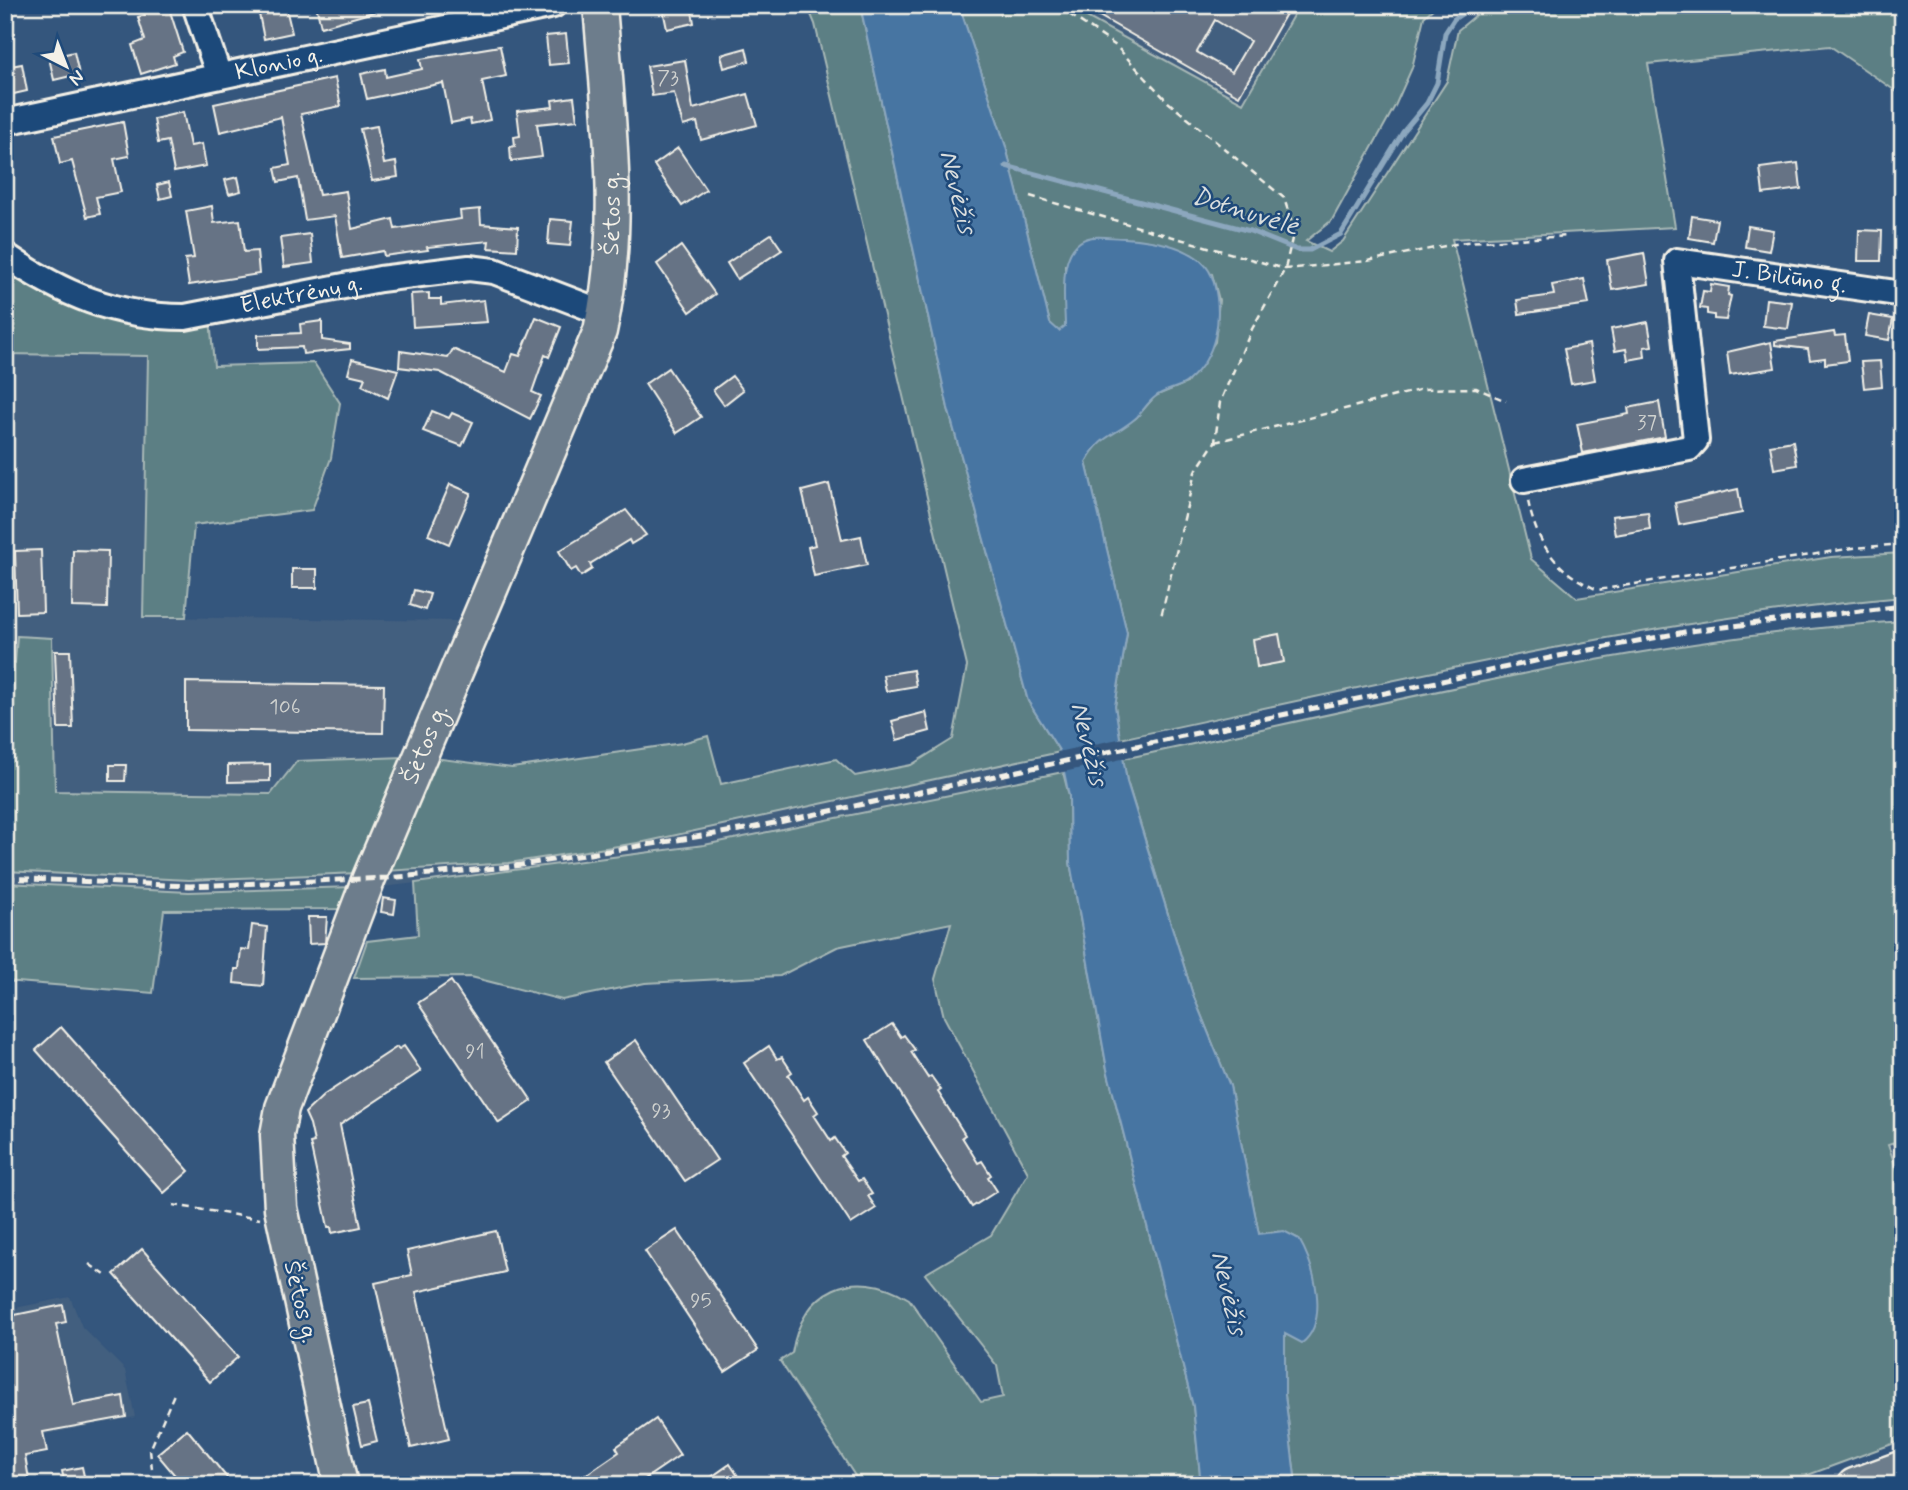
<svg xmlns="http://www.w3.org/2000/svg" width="1908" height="1490" font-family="Mynerve,sans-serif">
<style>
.built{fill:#435f7f}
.green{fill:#5c7f84;stroke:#a8b8b6;stroke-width:2}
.water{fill:#4775a2;stroke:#8ca7be;stroke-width:2}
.pier{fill:#34567d}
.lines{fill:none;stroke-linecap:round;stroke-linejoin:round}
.stream{stroke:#8ca7be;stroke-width:5}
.building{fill:#667385;stroke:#f4f1e8;stroke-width:2;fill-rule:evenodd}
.minor-casing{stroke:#f4f1e8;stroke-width:30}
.major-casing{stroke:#f4f1e8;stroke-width:37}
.path{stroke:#f4f1e8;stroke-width:2.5;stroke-dasharray:7 5;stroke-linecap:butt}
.minor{stroke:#1f4a7a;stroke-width:24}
.major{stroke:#6d7d8c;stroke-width:32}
.rail{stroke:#f4f1e8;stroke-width:5;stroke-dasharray:10 5;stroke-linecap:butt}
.labels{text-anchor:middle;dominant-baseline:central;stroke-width:5;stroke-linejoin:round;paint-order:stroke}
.number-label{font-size:21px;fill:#d0d2cf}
.street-label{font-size:24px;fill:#f4f1e8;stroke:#1f4a7a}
.water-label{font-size:26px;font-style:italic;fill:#dadede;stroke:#1f4a7a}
</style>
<rect width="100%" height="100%" fill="#34567d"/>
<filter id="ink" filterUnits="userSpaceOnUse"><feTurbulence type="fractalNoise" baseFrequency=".0143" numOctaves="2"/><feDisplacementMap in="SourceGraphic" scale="14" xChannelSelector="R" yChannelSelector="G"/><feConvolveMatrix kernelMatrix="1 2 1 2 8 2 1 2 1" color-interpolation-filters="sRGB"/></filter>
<g filter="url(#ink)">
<!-- built -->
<g class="built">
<path d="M1073,5H1299L1243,103L1071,9Z"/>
<path d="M5,354L148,356L144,617L460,621L404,757L297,761L271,794L55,791L52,733L15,663H5Z"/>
<path d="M1003,764L1007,784L704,845L581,864L382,887L387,871L509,863L853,798Z"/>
<path d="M5,871L189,880L358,873L353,887L189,892L5,883Z"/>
<path d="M1903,1140V1186L1888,1145Z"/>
<path d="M70,1297L82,1327L125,1370L135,1417L5,1442V1310Z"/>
</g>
<!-- green -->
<g class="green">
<path d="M807,5H860L948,408L1028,701L1060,752L644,842L509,863L387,871L434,758L512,768L682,743L708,736L721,784L836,759L855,776L911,765L953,739L967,666L815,24Z"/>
<path d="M959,5H1073L1072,9L1243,103L1299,5H1437L1424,17L1412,68L1395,106L1332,220L1306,241L1329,252L1343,241L1447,81L1458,30L1488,5H1903V90L1897,92L1830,46L1648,64L1675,227L1452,239L1531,559L1577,598L1831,557L1903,553V597C1639,621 1379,684 1120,739L1115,706L1127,633L1086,462L1095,445L1136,418L1155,396L1187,383L1215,342L1219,300L1212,274L1065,265V326L1059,332L1050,323L1006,147Z"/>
<path d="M5,243L113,310L210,318L214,366L314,363L340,403L331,458L312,510L194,525L186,617H143L148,356L5,354Z"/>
<path d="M1903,621V1140L1888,1145L1903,1186V1440L1781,1485H1296L1285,1395V1333L1289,1334L1299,1239C1284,1231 1275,1229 1259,1235L1230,1086L1193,995L1127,781L1123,759C1380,705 1639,638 1903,621Z"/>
<path d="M17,636L52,638L55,791L271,794L297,761L404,757L358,873L189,880L5,871V663H15Z"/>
<path d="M1063,772L1069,796L1070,862L1107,1069L1193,1406L1201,1485H861L780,1361L792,1353C802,1289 854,1265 909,1299L981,1402L1003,1397L997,1366L925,1274L991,1235L1028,1173L944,1017L935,979L951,923L837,947L780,976L645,983L562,1000L471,977L354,978L367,941L418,935L415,883L704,845Z"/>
<path d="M5,883L189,892L353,887L343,909L164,910L153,993L5,981Z"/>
</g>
<!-- water -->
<path class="water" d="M860,5H959L1006,147L1050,323L1059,331L1065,326C1065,300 1055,242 1093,237C1103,236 1115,238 1125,238C1156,240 1206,247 1214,283C1223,317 1217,357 1188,381C1179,389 1164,389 1155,397C1148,402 1143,411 1137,417C1116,436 1101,434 1086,462L1127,633L1115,706L1127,782L1193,995L1230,1086L1259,1234L1284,1231L1299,1239C1314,1265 1330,1321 1302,1343L1285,1334V1395L1296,1485H1201L1193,1406L1107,1069L1070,862L1069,796L1060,752L1028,701L948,408Z"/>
<!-- pier -->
<path class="pier" d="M1123,738L1126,758L1059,773L1057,752Z"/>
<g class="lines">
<!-- stream -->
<g class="stream">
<path d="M1895,5L1903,14"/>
<path d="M1006,166L1250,231L1297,250H1310L1341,234L1403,132L1427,103L1437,83L1445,33L1454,19L1475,5"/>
</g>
</g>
<!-- building -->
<g class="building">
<path d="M142,5H168L183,52L173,56L175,63L141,74L132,45L145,40L138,17L145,15Z"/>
<path d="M316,5H377V11L321,27Z"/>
<path d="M662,5H691L694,23L667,29Z"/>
<path d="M1080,5H1191L1201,11L1204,5H1291L1239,96ZM1215,20L1250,41L1232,72L1197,52Z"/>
<path d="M286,8L292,33L264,39L259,14Z"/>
<path d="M566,34L569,63L549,65L546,36Z"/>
<path d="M500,46L506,76L482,81L490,120L471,124L470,119L451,123L443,83L367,99L361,74L385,69L386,77L422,69L420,59Z"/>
<path d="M746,48L749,61L724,68L721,55Z"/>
<path d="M74,52L79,74L54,80L49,58Z"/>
<path d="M685,60L693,109L748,94L757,125L701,140L697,122L683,126L674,93L652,96L647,66Z"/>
<path d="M22,64L27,91L5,96V67Z"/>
<path d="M335,78L341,106L301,114L319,195L346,191L352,229L393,219L395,229L440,222L461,219L460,211L480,209L481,224L518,227L517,250L488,248L489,241L427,247L428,250L384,256L383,251L342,258L335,216L305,220L298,178L278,182L275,168L290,165L281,117L220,132L214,104Z"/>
<path d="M574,97L577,120L537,124L542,157L511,161L510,147L515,146L514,137L520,136L517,111L553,107L552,100Z"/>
<path d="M183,112L190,146L202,144L206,166L174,172L168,141L158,143L154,119Z"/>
<path d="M123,122L129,156L114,159L121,192L96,197L100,214L87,217L72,161L60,164L54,136Z"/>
<path d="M377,126L384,164L396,162L398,177L372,181L360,129Z"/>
<path d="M678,148L706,190L682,206L654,165Z"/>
<path d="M1798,163L1801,189L1763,194L1760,168Z"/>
<path d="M238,177L241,191L229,194L225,180Z"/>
<path d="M169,182L172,196L160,199L157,185Z"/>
<path d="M212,206L214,223L240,220L244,252L257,251L259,274L189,285L185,259L194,258L186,211Z"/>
<path d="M1692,216L1717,220L1713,242L1689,238Z"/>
<path d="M550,219L573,221L570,246L548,244Z"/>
<path d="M1748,226L1773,230L1769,251L1745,247Z"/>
<path d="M1859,230L1882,231L1881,261H1858Z"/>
<path d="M310,234L313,263L284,267L280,238Z"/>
<path d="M771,234L782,250L737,279L727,263Z"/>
<path d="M681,246L715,294L690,312L657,264Z"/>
<path d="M1644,253L1649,284L1612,290L1607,260Z"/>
<path d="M1584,279L1589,304L1519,314L1517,300L1554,295L1552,285Z"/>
<path d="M1711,284L1729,287L1728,295L1731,296L1726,320L1714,319V315L1707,314V309L1700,308L1703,291L1710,292Z"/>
<path d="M429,293V299H441V305L484,300L487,322L413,327L411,294Z"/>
<path d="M1766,299L1792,302L1788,329L1763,326Z"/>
<path d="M1869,315L1893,319L1889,340L1865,336Z"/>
<path d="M536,317L561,327L549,357L545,355L532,392L541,396L530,419L440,372L399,367L400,351L448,358L453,349L506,372L513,354L520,356Z"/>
<path d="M322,321V340L350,344V349L303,354L302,347L258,349V335L301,333L300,324Z"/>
<path d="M1648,322L1652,346L1644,347L1645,357L1628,360L1626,349L1615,351L1611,329Z"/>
<path d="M1834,332L1835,336L1845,335L1848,361L1825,364V358L1810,360L1808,349L1775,345V341Z"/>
<path d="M1771,342L1775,368L1730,375L1727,352Z"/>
<path d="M1589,344L1595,380L1571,384L1564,349Z"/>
<path d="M352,359L398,370L388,398L362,385L365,378L348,374Z"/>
<path d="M1880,361L1882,386L1864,388L1861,362Z"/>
<path d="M668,368L701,417L677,433L645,384Z"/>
<path d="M732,376L743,390L724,405L713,390Z"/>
<path d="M1659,402L1665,437L1583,453L1577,424L1629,414L1628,408Z"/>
<path d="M432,411L449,418L452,413L473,422L462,446L423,431Z"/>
<path d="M1793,441L1797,465L1774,469L1770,445Z"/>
<path d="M450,484L471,493L449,544L428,535Z"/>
<path d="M829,484L842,540L861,536L867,565L814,576L808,547L815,545L802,491Z"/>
<path d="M1738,489L1742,513L1679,525L1675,503Z"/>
<path d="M626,510L646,535L631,544L629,540L590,564L592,569L581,576L576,568L571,571L559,551Z"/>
<path d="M1648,512L1650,529L1615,535L1612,516Z"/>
<path d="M41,550L43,612L17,613L15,551Z"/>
<path d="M73,550L108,551L107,608L72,607Z"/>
<rect x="292" y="569" width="25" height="19"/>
<path d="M414,590L430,594L425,610L410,605Z"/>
<path d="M1279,634L1284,662L1257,667L1253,639Z"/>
<path d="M55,651H70L73,728H58Z"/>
<path d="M913,670L916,686L886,691L883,675Z"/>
<path d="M186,682L384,685L383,733L186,730Z"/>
<path d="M926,712L930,731L897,740L892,721Z"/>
<path d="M270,764V781L228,782V765Z"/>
<path d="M110,765H126L125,781H110Z"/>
<path d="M383,898L396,900L394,914L381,912Z"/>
<path d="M308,917H327L325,943L309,944Z"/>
<path d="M252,925L267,927L263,986L234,983L235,969H239L241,949L249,950Z"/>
<path d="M451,981L532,1101L499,1123L418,1003Z"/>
<path d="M892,1024L901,1037L904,1035L915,1050L911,1052L928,1078L931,1076L941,1090L938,1092L965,1135L962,1137L978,1163L982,1161L991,1175L988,1177L997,1191L972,1207L867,1040Z"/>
<path d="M61,1027L189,1171L164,1193L36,1050Z"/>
<path d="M636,1040L717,1160L685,1181L604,1062Z"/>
<path d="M404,1046L421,1071L340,1125L361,1227L332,1233L331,1227H328L310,1143L314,1142L310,1124L305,1113L324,1095L397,1047L399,1049Z"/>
<path d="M769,1046L777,1059L782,1057L792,1072L788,1075L804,1100L808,1097L818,1112L814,1115L831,1141L835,1138L845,1153L841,1156L858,1181L862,1179L872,1194L868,1196L876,1208L851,1224L744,1063Z"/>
<path d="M677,1230L758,1350L725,1372L645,1251Z"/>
<path d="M496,1231L505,1272L416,1292L449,1439L411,1448L375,1283L412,1275L407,1251Z"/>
<path d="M142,1249L238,1357L210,1382L114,1274Z"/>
<path d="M63,1305L66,1322L56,1324L73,1405L123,1396L126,1417L43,1432L47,1452L25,1456L30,1485H9L5,1475V1317Z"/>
<path d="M368,1404L377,1441L362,1445L353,1407Z"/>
<path d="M656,1419L680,1455L636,1485H571L619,1452L616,1447Z"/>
<path d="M187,1429L233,1485H183L157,1454Z"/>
<path d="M730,1464L744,1485H700Z"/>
<path d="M82,1467L86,1485H65L62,1471Z"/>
</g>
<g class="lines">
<defs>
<g id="minor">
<path d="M195,5L219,76"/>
<path id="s1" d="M5,122L553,5"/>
<path id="s2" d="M5,255C61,294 117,317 185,317L380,279L469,268L494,271L604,313"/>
<path id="s3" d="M1524,480L1689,448L1696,440L1677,261L1903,294"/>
</g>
<g id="major">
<path id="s4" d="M341,1485L281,1208L277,1135L282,1108L369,878L600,331C624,225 608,113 600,5"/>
<path d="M1854,1485L1903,1467"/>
</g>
</defs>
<!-- minor casing -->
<use href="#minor" class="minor-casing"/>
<!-- major casing -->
<use href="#major" class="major-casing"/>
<!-- path -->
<g class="path">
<path d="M1068,5L1066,12L1116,46L1168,102L1284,198L1294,230L1285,269L1252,329L1220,402L1215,442L1195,472L1161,617"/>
<path d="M1030,196L1285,269L1367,261L1466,242L1569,236"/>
<path d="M1215,442L1423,389L1476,388L1506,401"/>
<path d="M1528,501C1537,544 1556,572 1598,590L1853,548L1903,544"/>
<path d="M173,1205L260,1219"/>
<path d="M89,1264L108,1277"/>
<path d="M152,1469L150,1450L174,1394"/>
</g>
<!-- minor -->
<use href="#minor" class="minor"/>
<!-- major -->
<use href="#major" class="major"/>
<!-- rail -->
<path class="rail" d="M5,878L190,886L387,878L508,867L746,829L1559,656L1690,631L1903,606"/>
</g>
</g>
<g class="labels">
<!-- number labels -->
<g class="number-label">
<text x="668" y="78">73</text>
<text x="1647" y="423">37</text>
<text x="285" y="707">106</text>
<text x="475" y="1052">91</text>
<text x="661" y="1111">93</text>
<text x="701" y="1301">95</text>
</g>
<!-- street labels -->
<g class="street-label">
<text stroke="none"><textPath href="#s1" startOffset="280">Klonio g.</textPath></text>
<text stroke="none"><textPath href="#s4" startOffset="1342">Šėtos g.</textPath></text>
<text stroke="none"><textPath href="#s3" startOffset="472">J. Biliūno g.</textPath></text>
<text stroke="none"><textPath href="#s2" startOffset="312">Elektrėnų g.</textPath></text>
<text stroke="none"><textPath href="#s4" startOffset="775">Šėtos g.</textPath></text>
<text transform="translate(300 1302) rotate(77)">Šėtos g.</text>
</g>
<!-- water labels -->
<g class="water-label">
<text transform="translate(957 192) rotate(76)">Nevėžis</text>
<text transform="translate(1245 212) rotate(17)">Dotnuvėlė</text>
<text transform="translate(1088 744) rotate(76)">Nevėžis</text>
<text transform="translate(1228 1293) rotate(77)">Nevėžis</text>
</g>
</g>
<!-- margin -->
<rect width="1908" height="1490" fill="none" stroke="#1f4a7a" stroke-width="28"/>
<rect x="14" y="14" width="1880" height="1462" fill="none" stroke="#f4f1e8" stroke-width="2.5" filter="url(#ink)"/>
<!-- north arrow -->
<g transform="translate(66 66) rotate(138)" stroke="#1f4a7a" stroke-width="5" paint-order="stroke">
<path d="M0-5L12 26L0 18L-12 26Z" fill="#f4f1e8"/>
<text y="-10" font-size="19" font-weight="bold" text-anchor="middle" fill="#f4f1e8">N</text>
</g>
</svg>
